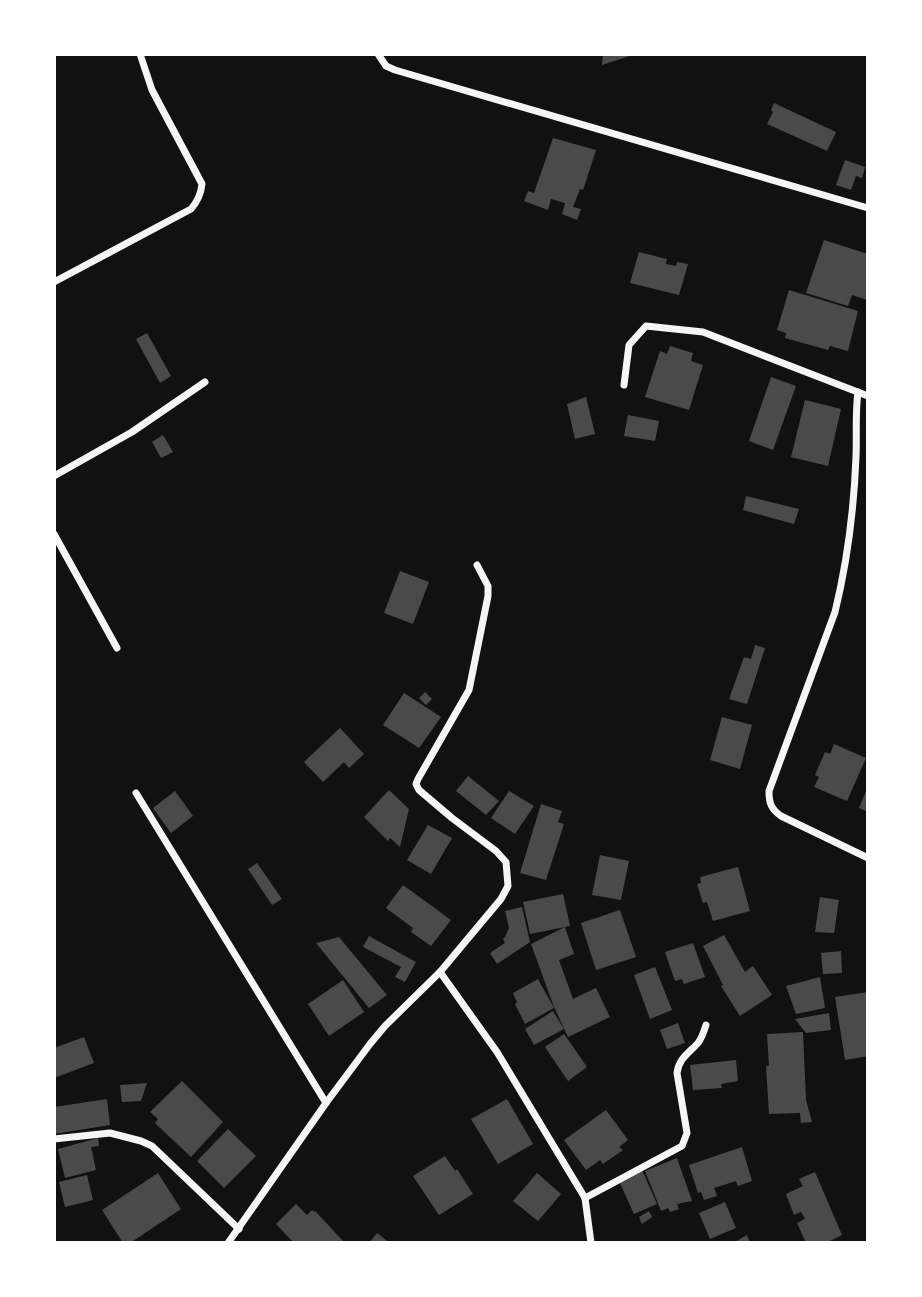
<svg xmlns="http://www.w3.org/2000/svg" width="922" height="1297" font-family="Mulish,sans-serif">
<style>
.building{fill:#4a4a4a}
.lines{fill:none;stroke-linecap:round;stroke-linejoin:round}
.minor{stroke:#f5f5f5;stroke-width:7}
</style>
<rect width="100%" height="100%" fill="#111"/>
<!-- building -->
<g class="building">
<path d="M603,54H633V55L602,65Z"/>
<path d="M774,103L836,132L827,151L767,124L773,112L771,110Z"/>
<path d="M553,138L596,150L583,190L580,189L573,207L581,209L577,220L562,214L565,203L551,199L548,210L524,201L528,191L534,193Z"/>
<path d="M845,160L865,167L862,178L856,176L851,190L836,185Z"/>
<path d="M824,240L868,254L866,268H868L867,300L852,295L848,306L806,293Z"/>
<path d="M639,252L667,259L666,264L676,266L677,262L688,264L679,295L630,283Z"/>
<path d="M789,290L858,311L848,351L830,346L828,350L785,338L786,333L777,330Z"/>
<path d="M147,333L171,376L160,383L136,339Z"/>
<path d="M670,346L693,353L691,361L703,365L689,410L645,397L660,351L667,354Z"/>
<path d="M771,377L796,386L773,450L749,441Z"/>
<path d="M586,397L595,434L575,439L567,404Z"/>
<path d="M805,400L841,409L828,466L791,457Z"/>
<path d="M628,415L659,421L655,441L624,436Z"/>
<path d="M163,435L173,452L161,458L152,442Z"/>
<path d="M746,496L799,509L794,524L743,510Z"/>
<path d="M400,571L429,582L413,624L384,613Z"/>
<path d="M755,645L765,648L747,704L729,699L744,657L751,659Z"/>
<path d="M425,692L432,699L426,705L419,698Z"/>
<path d="M404,693L441,717L419,748L383,725Z"/>
<path d="M722,717L752,725L740,769L710,760Z"/>
<path d="M340,728L364,754L349,768L344,762L323,782L304,762Z"/>
<path d="M834,744L866,758L847,801L814,787L819,777L815,775L825,752L830,754Z"/>
<path d="M468,776L499,801L486,815L456,791Z"/>
<path d="M868,786V812L859,808Z"/>
<path d="M389,790L409,809L400,847L390,838L388,841L364,817Z"/>
<path d="M175,791L193,816L171,833L153,808Z"/>
<path d="M509,791L534,806L515,834L491,818Z"/>
<path d="M541,804L562,811L558,822L564,824L546,880L520,873Z"/>
<path d="M428,825L452,838L431,874L407,860Z"/>
<path d="M600,855L629,861L621,900L592,895Z"/>
<path d="M257,863L282,899L272,905L248,869Z"/>
<path d="M738,867L750,911L713,921L707,902L703,903L697,884L701,883L700,877Z"/>
<path d="M403,885L451,920L431,946L411,932L413,928L386,908Z"/>
<path d="M563,894L570,926L530,934L523,902Z"/>
<path d="M820,897L839,900L834,933L815,932Z"/>
<path d="M522,907L530,942L497,964L490,953L505,943L503,939L505,937L509,928L505,911Z"/>
<path d="M620,910L636,957L596,970L581,923Z"/>
<path d="M565,927L574,954L559,960L573,999L596,988L610,1017L568,1037L554,1007L531,944Z"/>
<path d="M724,935L745,972L753,966L772,995L740,1016L721,986L723,985L703,946Z"/>
<path d="M369,936L416,962L405,982L395,977L401,967L363,947Z"/>
<path d="M339,937L387,995L369,1008L316,943Z"/>
<path d="M693,943L705,977L684,984L682,979L675,981L665,952Z"/>
<path d="M841,951L842,973L823,974L821,953Z"/>
<path d="M655,967L672,1010L650,1019L634,975Z"/>
<path d="M820,977L825,1008L796,1014L786,986Z"/>
<path d="M538,979L554,1008L525,1024L515,1004L517,1002L513,993Z"/>
<path d="M343,980L364,1012L329,1036L308,1004Z"/>
<path d="M868,992V1056L845,1060L835,997Z"/>
<path d="M553,1011L564,1029L534,1045L525,1029Z"/>
<path d="M829,1013L831,1030L806,1033L795,1019Z"/>
<path d="M678,1023L685,1043L667,1049L660,1030Z"/>
<path d="M803,1032L806,1100L812,1122L801,1123L800,1113L769,1114L766,1066H769L767,1034Z"/>
<path d="M564,1034L587,1067L568,1081L545,1047Z"/>
<path d="M84,1037L94,1063L54,1078V1048Z"/>
<path d="M736,1060L738,1081L721,1084L722,1088L693,1090L690,1065Z"/>
<path d="M182,1081L223,1122L191,1157L155,1123L158,1119L150,1112Z"/>
<path d="M147,1083L141,1101L122,1102L120,1085Z"/>
<path d="M107,1099L110,1125L54,1134V1107Z"/>
<path d="M507,1099L533,1144L498,1164L471,1119Z"/>
<path d="M606,1110L628,1140L619,1147L623,1150L603,1164L600,1160L586,1170L564,1140Z"/>
<path d="M228,1129L256,1156L224,1188L197,1161Z"/>
<path d="M98,1138L99,1146L91,1147L96,1170L65,1178L58,1149Z"/>
<path d="M742,1147L752,1181L738,1186L736,1181L714,1188L717,1196L704,1200L701,1192L698,1193L689,1165Z"/>
<path d="M445,1156L455,1171L457,1169L473,1194L439,1215L413,1176Z"/>
<path d="M677,1158L692,1201L677,1204L679,1209L670,1212L668,1208L661,1211L645,1171Z"/>
<path d="M642,1170L657,1204L634,1214L619,1181Z"/>
<path d="M815,1172L842,1235L826,1243H806L797,1223L805,1219L801,1212L794,1215L786,1194L803,1186L799,1179Z"/>
<path d="M158,1173L181,1209L130,1243H123L102,1210Z"/>
<path d="M537,1173L561,1194L538,1221L513,1201Z"/>
<path d="M87,1175L93,1200L65,1207L59,1182Z"/>
<path d="M725,1202L736,1228L710,1239L699,1213Z"/>
<path d="M296,1204L307,1215L312,1210L314,1212L315,1211L345,1243H294L276,1224Z"/>
<path d="M649,1211L652,1217L642,1224L639,1217Z"/>
<path d="M377,1233L390,1243H369Z"/>
<path d="M747,1235L750,1243H733Z"/>
</g>
<g class="lines">
<!-- minor -->
<g class="minor">
<path d="M378,54L386,66L395,70L868,208"/>
<path d="M54,282L191,209C198,201 201,194 202,184L152,90L140,54"/>
<path d="M624,385L629,345L646,326L703,332L868,396"/>
<path d="M858,392C855,414 857,435 856,457C854,507 847,563 835,612L769,791C769,803 771,809 781,816L868,858"/>
<path d="M54,476L132,432L205,382"/>
<path d="M54,534L117,648"/>
<path d="M136,793L326,1103"/>
<path d="M440,972L497,1052L585,1198L591,1243"/>
<path d="M54,1139L110,1133L141,1141L152,1146L239,1229"/>
<path d="M585,1198L682,1146L687,1133L677,1073C679,1058 689,1053 698,1043C702,1038 704,1031 706,1025"/>
<path d="M228,1243L326,1103L370,1044L385,1026L440,972L501,899L508,886L506,862L496,851L452,818L419,790L416,784L418,779L469,690L488,596V586L477,565"/>
</g>
</g>
<!-- border -->
<rect width="922" height="1297" fill="none" stroke="#ffffff" stroke-width="112"/>
</svg>
